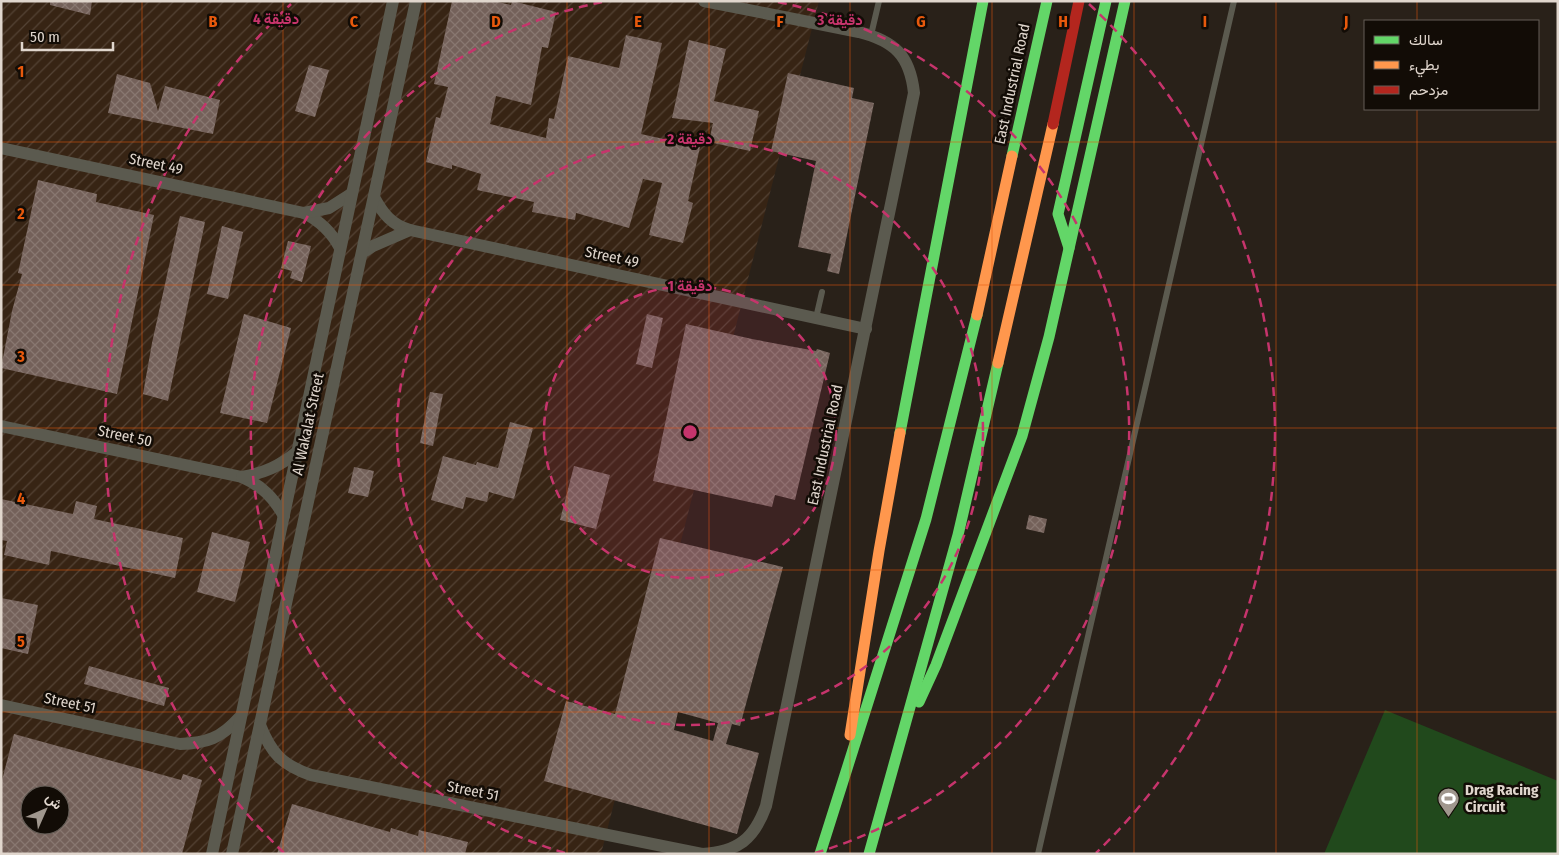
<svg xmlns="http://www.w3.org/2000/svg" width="1559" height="855" font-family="'Fira Sans Condensed',Vazirmatn,sans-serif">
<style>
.industrial{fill:url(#industrial-furrows);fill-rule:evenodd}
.grass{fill:#21491c}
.building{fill:url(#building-cross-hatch);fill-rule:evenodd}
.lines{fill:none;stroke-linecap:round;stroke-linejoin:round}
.lane{stroke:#5b5a4f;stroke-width:6}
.street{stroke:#5b5a4f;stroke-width:12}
.fast{stroke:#63d668;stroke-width:11}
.slow{stroke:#ff974d;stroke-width:11}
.jam{stroke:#b3261e;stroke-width:11}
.grid{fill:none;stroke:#e8590c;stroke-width:1;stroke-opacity:0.55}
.ring{fill:none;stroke:#c6346c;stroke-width:2.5;stroke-dasharray:9 6}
.labels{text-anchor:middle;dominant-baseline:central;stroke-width:5;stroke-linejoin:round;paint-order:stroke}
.street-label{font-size:15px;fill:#e0d6cd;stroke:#120c06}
.poi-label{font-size:15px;font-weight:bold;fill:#e0d6cd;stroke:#120c06;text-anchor:start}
.grid-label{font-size:16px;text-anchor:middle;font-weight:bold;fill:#e8590c;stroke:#120c06;stroke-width:5;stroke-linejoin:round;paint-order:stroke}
.centre{fill:#c6346c;stroke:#120c06;stroke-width:2.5}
.ring-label{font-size:15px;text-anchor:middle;font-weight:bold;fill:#c6346c;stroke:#120c06;stroke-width:5;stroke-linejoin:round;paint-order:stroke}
</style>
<defs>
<pattern id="industrial-furrows" width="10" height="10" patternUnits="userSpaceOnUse" patternTransform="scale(1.25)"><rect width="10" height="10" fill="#372414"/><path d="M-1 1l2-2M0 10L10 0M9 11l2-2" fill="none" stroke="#544335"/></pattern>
<pattern id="building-cross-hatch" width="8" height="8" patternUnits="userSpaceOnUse" patternTransform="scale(1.25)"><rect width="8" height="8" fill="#74615a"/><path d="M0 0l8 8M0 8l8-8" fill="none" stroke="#887770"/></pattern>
</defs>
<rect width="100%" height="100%" fill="#292119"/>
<!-- industrial -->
<path class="industrial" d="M1,1H819L601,854H1ZM30,795H60V825H30Z"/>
<!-- grass -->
<path class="grass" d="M1385,710L1558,781V854H1324Z"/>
<!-- building -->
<g class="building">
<path d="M50,1H92L90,15L50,5Z"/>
<path d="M452,1H493L511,5L512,1L556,12L548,48L542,47L531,105L496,96L490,124L546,138L549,118L554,119L568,56L619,68L626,35L662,43L641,134L700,147L688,201L693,203L683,243L649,235L662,183L643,179L629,228L576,213L575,220L532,212L534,202L477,190L481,174L452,165V169L426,162L436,117L440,118L448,87L434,84Z"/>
<path d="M689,40L726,49L714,101L759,111L750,151L709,142L713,123L672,118Z"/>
<path d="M309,65L329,70L315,117L295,111Z"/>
<path d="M788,73L854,88L852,98L874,103L839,274L827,271L831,254L798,247L816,161L771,151Z"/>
<path d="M117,74L150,83L158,111L165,86L220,100L213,134L108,113Z"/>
<path d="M38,180L97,194L96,202L154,215L117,394L1,368L12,311L22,274L18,273Z"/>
<path d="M180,216L205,222L168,401L143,394L152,343Z"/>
<path d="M222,226L243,232L228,299L207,294Z"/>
<path d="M288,241L311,246L302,282L290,278L292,271L281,268Z"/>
<path d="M244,314L291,328L267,423L220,413Z"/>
<path d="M647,314L663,318L652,368L636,364Z"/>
<path d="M686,324L752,339L816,351L817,349L830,353L795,500L775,495L772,507L653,481Z"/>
<path d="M430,392L443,394L433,446L420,443Z"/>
<path d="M510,422L533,428L514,499L489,492L487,502L466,497L463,509L431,500L443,456L476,465L477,462L498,468Z"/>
<path d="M574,466L610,475L596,529L560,520Z"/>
<path d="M354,467L374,471L368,497L348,493Z"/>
<path d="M1,499L73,514L76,501L97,506L94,519L183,538L175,578L51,551L49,565L4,555L7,541L1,540Z"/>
<path d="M1029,515L1047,519L1044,533L1026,529Z"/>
<path d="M212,532L250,542L235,602L197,592Z"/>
<path d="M660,538L783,567L740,726L732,724L726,744L759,753L737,834L544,781L566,701L615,714ZM678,712L718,723L713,741L674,730Z"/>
<path d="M1,598L38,605L28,654L1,648Z"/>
<path d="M89,666L169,688L164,706L84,684Z"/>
<path d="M14,734L181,780L183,774L202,780L182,854H1V784ZM30,795H60V825H30Z"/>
<path d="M292,804L390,832L391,828L418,836L419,830L468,842L465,854H277Z"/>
</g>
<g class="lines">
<!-- lane -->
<g class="lane">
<path d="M871,35L879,1"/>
<path d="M816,318L822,292"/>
<path d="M1038,854L1234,1"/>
</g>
<!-- street -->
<g class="street">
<path d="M1,148L304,213C320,221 331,231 340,248"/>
<path d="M374,197C383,214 392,225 410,230L866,329"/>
<path d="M304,213L329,208L351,194"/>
<path d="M362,253L373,246L410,230"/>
<path d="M1,426L242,477C262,486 273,497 284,516"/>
<path d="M242,477C264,473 280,466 297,452"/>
<path d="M1,705L180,744C207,743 221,738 239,718"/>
<path d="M260,725C271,753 282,765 311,775L702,854C738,852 754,839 766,806L914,93C910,55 894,41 859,32L704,1"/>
<path d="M212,854L393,1"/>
<path d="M232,854L416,1"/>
</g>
<!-- fast -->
<g class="fast">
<path d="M1012,156L1047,1"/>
<path d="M1069,248L1058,214L1106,1"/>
<path d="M900,433L983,1"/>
<path d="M919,702L936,665L1022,436L1049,337L1125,1"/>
<path d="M820,854L926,519L977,315"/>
<path d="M869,854L958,535L998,363"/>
</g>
<!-- slow -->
<g class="slow">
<path d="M977,315L1012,156"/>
<path d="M998,363L1053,124"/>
<path d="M850,735L879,551L900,433"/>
</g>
<!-- jam -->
<path class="jam" d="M1053,124L1079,1"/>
</g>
<!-- grid -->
<path class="grid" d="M142,1V854M283,1V854M425,1V854M567,1V854M709,1V854M850,1V854M992,1V854M1134,1V854M1276,1V854M1417,1V21M1417,109V854M1,142H1558M1,285H1558M1,428H1558M1,570H1558M1,712H1558"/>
<!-- distance rings -->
<circle cx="690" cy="432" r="146" fill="#c6346c" fill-opacity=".12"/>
<g class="ring">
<circle cx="690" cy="432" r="146"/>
<circle cx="690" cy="432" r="293"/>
<path d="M565 853A439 439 0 0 1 602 2M778 2A439 439 0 0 1 815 853"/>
<path d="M284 853A585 585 0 0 1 291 4M1089 4A585 585 0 0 1 1096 853"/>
</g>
<!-- icons -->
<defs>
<symbol id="stadium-pin" viewBox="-11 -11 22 30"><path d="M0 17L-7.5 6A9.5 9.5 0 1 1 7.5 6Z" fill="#a0978e" stroke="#120c06"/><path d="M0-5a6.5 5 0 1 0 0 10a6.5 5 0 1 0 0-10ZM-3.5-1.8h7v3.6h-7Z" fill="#fff"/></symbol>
</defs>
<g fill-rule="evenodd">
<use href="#stadium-pin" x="1436" y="786" width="25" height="34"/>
</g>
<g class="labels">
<!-- street labels -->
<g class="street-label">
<text transform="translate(1012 84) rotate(-78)">East Industrial Road</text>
<text transform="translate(156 164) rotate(12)">Street 49</text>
<text transform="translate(612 257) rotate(12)">Street 49</text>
<text transform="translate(308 424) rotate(-78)">Al Wakalat Street</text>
<text transform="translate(125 436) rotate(12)">Street 50</text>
<text transform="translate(825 445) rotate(-78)">East Industrial Road</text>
<text transform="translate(70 703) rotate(12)">Street 51</text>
<text transform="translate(473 791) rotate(11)">Street 51</text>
</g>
<!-- poi labels -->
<g class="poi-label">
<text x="1465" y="790">Drag Racing<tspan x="1465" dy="17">Circuit</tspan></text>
</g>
</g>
<g class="grid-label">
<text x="213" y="27">B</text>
<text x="354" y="27">C</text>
<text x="496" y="27">D</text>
<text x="638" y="27">E</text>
<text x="780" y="27">F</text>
<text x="921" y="27">G</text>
<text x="1063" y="27">H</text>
<text x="1205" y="27">I</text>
<text x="1346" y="27">J</text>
<text x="21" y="77">1</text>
<text x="21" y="219">2</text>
<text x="21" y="362">3</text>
<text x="21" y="504">4</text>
<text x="21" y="647">5</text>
</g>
<circle cx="690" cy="432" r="8" class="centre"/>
<g class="ring-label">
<text x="276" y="24">4 دقيقة</text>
<text x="840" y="25">3 دقيقة</text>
<text x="690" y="144">2 دقيقة</text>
<text x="690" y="291">1 دقيقة</text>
</g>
<!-- border -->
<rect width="1559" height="855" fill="none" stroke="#e0d6cd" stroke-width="5"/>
<!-- legend -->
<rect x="1364" y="20" width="175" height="90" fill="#120c06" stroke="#645d56"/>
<rect x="1374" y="36" width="25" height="8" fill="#63d668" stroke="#645d56"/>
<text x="1409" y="45" font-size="15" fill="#e0d6cd">سالك</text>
<rect x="1374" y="61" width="25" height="8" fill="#ff974d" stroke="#645d56"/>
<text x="1409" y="70" font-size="15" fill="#e0d6cd">بطيء</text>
<rect x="1374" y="86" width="25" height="8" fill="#b3261e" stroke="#645d56"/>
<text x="1409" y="95" font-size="15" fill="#e0d6cd">مزدحم</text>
<!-- north arrow -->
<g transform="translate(45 810) rotate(45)"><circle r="24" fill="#120c06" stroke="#645d56"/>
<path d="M0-4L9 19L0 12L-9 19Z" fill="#a0978e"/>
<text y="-8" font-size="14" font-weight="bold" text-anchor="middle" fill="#e0d6cd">ش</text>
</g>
<!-- scale -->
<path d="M22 42v8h91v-8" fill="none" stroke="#e0d6cd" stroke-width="2.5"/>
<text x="30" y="42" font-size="15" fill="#e0d6cd" stroke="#120c06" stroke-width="4" paint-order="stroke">50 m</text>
</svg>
